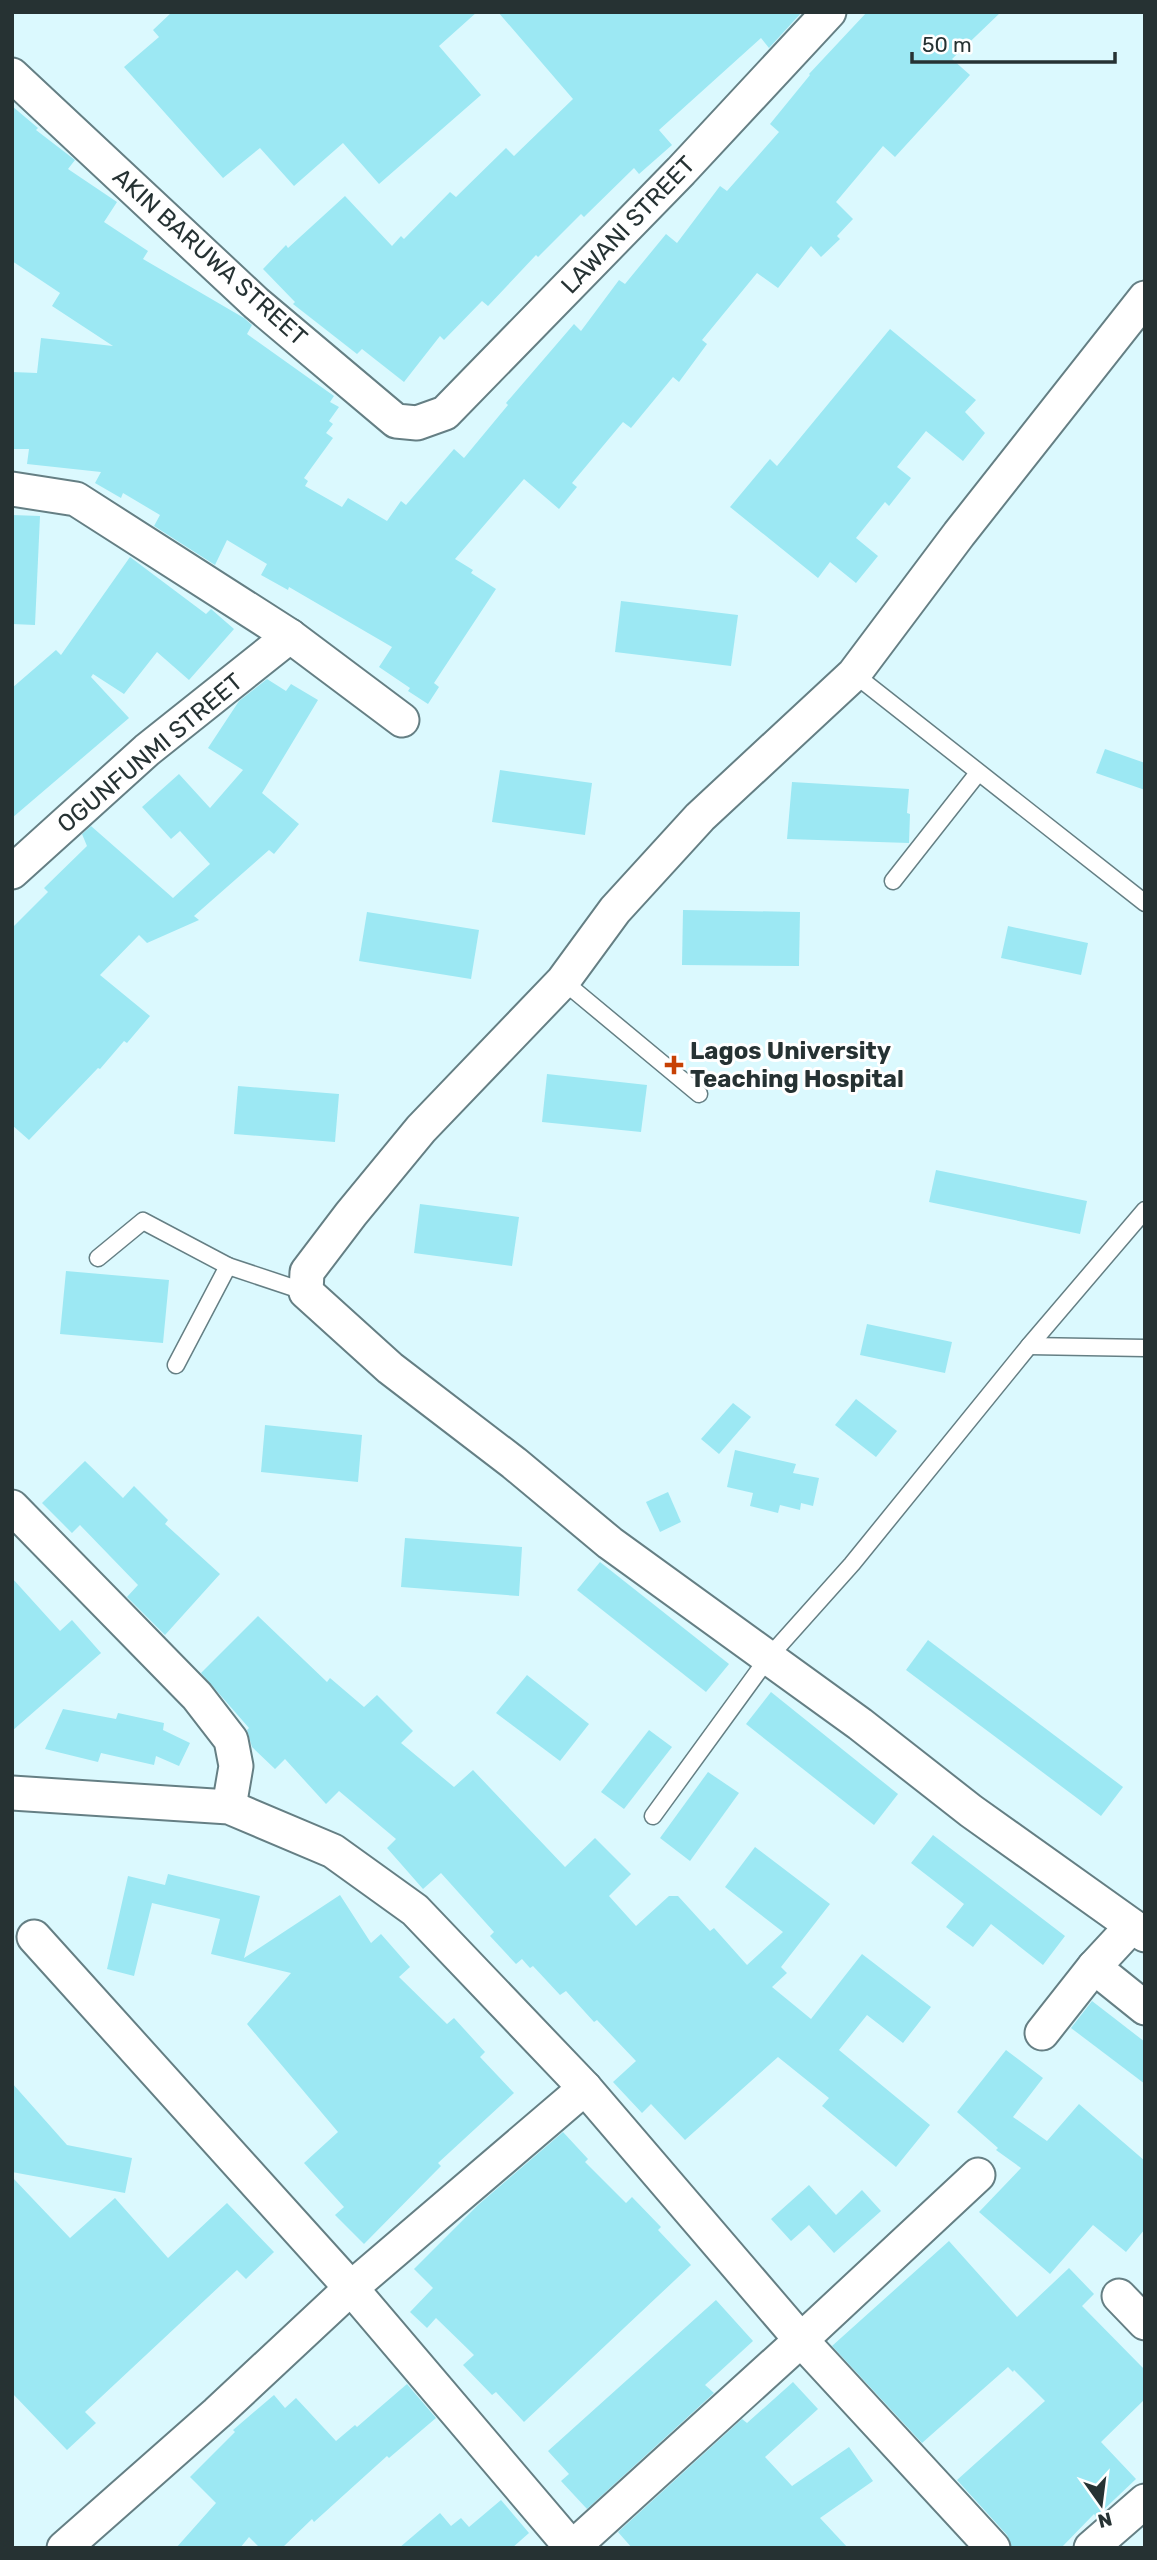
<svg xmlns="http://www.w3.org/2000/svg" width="1157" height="2560" font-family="Rubik,sans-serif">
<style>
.building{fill:#9ce8f3}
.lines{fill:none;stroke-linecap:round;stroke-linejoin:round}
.service-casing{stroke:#657f84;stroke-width:19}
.minor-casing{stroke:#657f84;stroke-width:37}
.service{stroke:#fff;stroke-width:16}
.minor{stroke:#fff;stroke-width:33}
.poi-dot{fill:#c74104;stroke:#fff;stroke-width:2.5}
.labels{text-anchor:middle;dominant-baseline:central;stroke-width:6;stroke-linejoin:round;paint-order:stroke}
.street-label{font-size:24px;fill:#263233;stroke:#fff}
.poi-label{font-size:24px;font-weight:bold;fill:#263233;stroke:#fff;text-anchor:start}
</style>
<rect width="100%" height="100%" fill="#dbf9fe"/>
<!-- building -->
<g class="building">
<path d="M172,12H477L439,46L481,95L379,184L343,143L294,186L260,148L223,178L124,67L159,37L153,30Z"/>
<path d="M498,12H802L769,48L761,38L659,130L672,145L639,174L634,168L584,217L581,214L538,257L536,255L488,306L482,301L444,340L440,336L404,382L362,349L357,354L293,304L295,302L263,269L286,245L288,248L345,196L392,246L401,236L404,239L450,192L456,197L506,148L514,156L573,99Z"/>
<path d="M867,12H1001L952,59L970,75L895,157L883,146L836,202L853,219L837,236L840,239L821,257L811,246L778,288L757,273L702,340L707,344L679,382L673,377L631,428L623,422L572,483L577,487L559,509L524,479L455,559L473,570L471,573L496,589L434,683L439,687L428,704L408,691L410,688L379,667L392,647L289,587L288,590L261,575L267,564L227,540L215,565L154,526L160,515L123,493L121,498L95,483L101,472L27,464L29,449H12V372L37,373L41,338L113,346L52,306L60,293L12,261V106L38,128L36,130L75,160L68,169L117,202L104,222L148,251L143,259L244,318L252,325L247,334L334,396L330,402L339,407L329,421L333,424L326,433L333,438L304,478L308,481L305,486L342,507L348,498L387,521L401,501L406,505L454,449L464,458L508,405L506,403L574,324L581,331L619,280L625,284L666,234L677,243L720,186L727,191L779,132L770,124L810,75L809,74Z"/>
<path d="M890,329L976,400L965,412L985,433L963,461L926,431L897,467L911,478L889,506L885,502L856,538L878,556L856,583L830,562L818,578L730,507L770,459L777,466Z"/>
<path d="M12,515L40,516L35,625L12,624Z"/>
<path d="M130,557L206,614L211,609L234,629L189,680L157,652L124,694L93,674L91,677L129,718L12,818V688L56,650L61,655Z"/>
<path d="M621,601L738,615L731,666L615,652Z"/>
<path d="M267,679L286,691L291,684L318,700L262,793L299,824L274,854L269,850L194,916L199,920L147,943L139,935L100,975L150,1016L127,1043L124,1041L100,1069L98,1068L29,1140L12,1125V928L48,892L44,888L87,846L82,834L91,826L173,898L210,864L180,831L171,839L142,807L179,774L210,808L243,770L208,748L239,701Z"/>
<path d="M1105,749L1145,763V790L1096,773Z"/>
<path d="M500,770L592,783L585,835L492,822Z"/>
<path d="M792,782L909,789L907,813L910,814L909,843L787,839Z"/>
<path d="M683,910L800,912L799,966L682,965Z"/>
<path d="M367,912L479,930L471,979L359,961Z"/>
<path d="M1008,926L1088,943L1081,975L1001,958Z"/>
<path d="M547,1074L647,1085L641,1132L542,1122Z"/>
<path d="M238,1086L339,1094L335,1142L234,1134Z"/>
<path d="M936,1170L1087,1201L1080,1234L929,1202Z"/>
<path d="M420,1204L519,1217L512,1266L414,1253Z"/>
<path d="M66,1271L169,1280L163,1343L60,1334Z"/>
<path d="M867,1324L952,1342L945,1373L860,1355Z"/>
<path d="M856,1399L897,1431L876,1457L835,1425Z"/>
<path d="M733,1403L751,1417L719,1454L701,1439Z"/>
<path d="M265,1425L362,1435L358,1482L261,1472Z"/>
<path d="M735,1450L796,1464L793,1473L819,1478L813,1506L801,1503L800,1510L780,1505L778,1513L750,1506L753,1493L727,1487Z"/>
<path d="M85,1461L123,1498L134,1486L168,1520L165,1524L220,1574L165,1635L127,1597L138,1585L80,1525L72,1533L42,1503Z"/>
<path d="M668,1492L681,1522L660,1532L646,1502Z"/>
<path d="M405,1538L522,1547L519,1596L401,1587Z"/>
<path d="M600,1562L729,1664L706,1692L577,1590Z"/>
<path d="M12,1578L60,1631L72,1620L101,1653L12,1731Z"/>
<path d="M258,1616L327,1682L330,1678L364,1707L377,1695L413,1731L401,1743L454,1787L473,1770L565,1867L595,1838L631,1874L609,1896L636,1926L669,1896H678L710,1931L714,1928L747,1965L783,1932L725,1887L755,1847L830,1904L781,1967L787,1973L772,1987L811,2019L862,1954L931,2007L903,2043L867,2015L839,2050L930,2125L896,2167L822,2106L829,2098L778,2057L685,2140L651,2104L642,2113L613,2082L636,2061L597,2020L594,2022L566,1991L560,1995L533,1966L530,1968L522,1959L516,1964L490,1936L494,1932L441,1873L423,1889L387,1848L396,1839L339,1791L326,1804L285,1759L275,1769L252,1747L247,1730L249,1728L201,1673Z"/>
<path d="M928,1640L1123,1787L1101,1816L906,1670Z"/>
<path d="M527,1675L589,1724L560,1761L496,1713Z"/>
<path d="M771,1692L898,1794L874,1825L746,1724Z"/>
<path d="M63,1709L116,1719L118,1713L164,1723L163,1730L190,1743L179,1766L156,1756L154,1765L101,1753L98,1762L45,1749Z"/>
<path d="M649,1730L672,1747L624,1809L601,1792Z"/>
<path d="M708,1772L739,1793L690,1861L660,1838Z"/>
<path d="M933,1835L1065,1936L1043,1965L991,1924L973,1947L946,1927L964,1904L911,1863Z"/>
<path d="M168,1874L260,1896L244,1958L340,1895L371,1943L381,1934L410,1967L399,1977L447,2024L454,2018L485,2052L480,2057L514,2093L438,2163L441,2166L364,2244L335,2215L344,2207L304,2163L338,2132L247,2024L291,1973L211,1954L220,1919L152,1903L134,1976L107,1969L128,1876L165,1885Z"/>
<path d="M1092,2001L1145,2042V2084L1071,2028Z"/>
<path d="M1006,2050L1043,2078L1013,2117L1047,2141L1079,2104L1145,2161V2229L1126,2252L1093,2225L1050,2274L979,2212L1021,2168L996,2150L998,2148L957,2112Z"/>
<path d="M12,2083L67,2145L132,2158L125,2193L12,2172Z"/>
<path d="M563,2132L588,2159L585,2162L626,2203L632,2197L661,2227L658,2230L691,2265L524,2422L496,2392L492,2395L463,2365L474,2355L436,2318L427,2328L410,2312L433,2288L414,2269L478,2205Z"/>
<path d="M12,2177L70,2238L115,2198L168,2258L227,2203L274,2252L246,2279L237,2270L85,2412L96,2423L67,2450L12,2393Z"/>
<path d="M809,2185L836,2215L862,2190L881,2211L834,2253L809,2225L791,2241L771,2219Z"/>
<path d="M949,2241L1017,2317L1069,2268L1094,2294L1082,2306L1145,2370V2399L1101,2442L1136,2479L1096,2517L1094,2514L1061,2548H1012L1007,2535L957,2480L1045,2401L1014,2370L1013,2372L1008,2367L922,2443L832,2346Z"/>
<path d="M716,2300L753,2341L705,2385L714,2393L587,2509L561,2481L569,2474L548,2451Z"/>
<path d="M793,2382L818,2409L765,2457L792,2486L849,2447L873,2481L820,2518L848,2548H632L618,2532L742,2419L747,2423Z"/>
<path d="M407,2384L436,2418L389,2458L387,2456L314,2522L312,2519L282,2548H260L249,2537L240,2548H176L216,2503L190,2477L235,2432L233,2430L274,2395L285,2408L296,2398L336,2441L355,2425L357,2427Z"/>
<path d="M501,2500L529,2533L512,2548H399L440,2513L451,2526L461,2518L469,2527Z"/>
</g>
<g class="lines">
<defs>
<g id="service">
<path d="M854,674L1145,903"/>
<path d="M893,881L978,773"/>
<path d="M563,981L699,1094"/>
<path d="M98,1258L143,1221L228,1266L306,1292"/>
<path d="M1029,1346L1145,1348"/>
<path d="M176,1365L228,1266"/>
<path d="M653,1816L768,1658L852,1564L1029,1346L1145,1210"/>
</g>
<g id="minor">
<path d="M12,75L256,303L396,421L417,423L445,413L681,171L829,12"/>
<path d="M1145,298L959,534L854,674L700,817L615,910L563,981L421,1129L351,1214L307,1272L306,1292L390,1368L514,1463L610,1543L860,1724L971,1811L1145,1935"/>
<path d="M12,489L76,499L290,636L402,720"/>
<path d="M12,872L147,750L290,636"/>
<path d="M12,1507L197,1696L231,1740L236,1766L229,1807"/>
<path d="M12,1793L229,1807L333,1851L415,1910L585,2088L801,2340L993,2548"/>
<path d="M34,1937L351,2288L572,2548"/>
<path d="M1094,1967L1145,2008"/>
<path d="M1042,2033L1094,1967L1132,1926"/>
<path d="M1119,2296L1145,2323"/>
<path d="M64,2548L217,2413L351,2288L585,2088"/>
<path d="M572,2548L801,2340L978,2175"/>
<path d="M1091,2548L1145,2501"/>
</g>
</defs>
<!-- service casing -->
<use href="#service" class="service-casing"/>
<!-- minor casing -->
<use href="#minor" class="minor-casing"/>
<!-- service -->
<use href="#service" class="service"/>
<!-- minor -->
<use href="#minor" class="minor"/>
</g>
<!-- markers -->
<path class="poi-dot" d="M670.5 1054.5h7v7h7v7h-7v7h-7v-7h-7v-7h7z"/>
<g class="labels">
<!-- street labels -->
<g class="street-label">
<text transform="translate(628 225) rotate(-46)">LAWANI STREET</text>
<text transform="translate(210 257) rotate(42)">AKIN BARUWA STREET</text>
<text transform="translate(150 753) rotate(-40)">OGUNFUNMI STREET</text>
</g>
<!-- poi labels -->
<g class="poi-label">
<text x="690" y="1051">Lagos University<tspan x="690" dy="28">Teaching Hospital</tspan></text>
</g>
</g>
<!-- border -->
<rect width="1157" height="2560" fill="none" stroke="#263233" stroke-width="28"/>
<!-- north arrow -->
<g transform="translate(1101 2504) rotate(166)" stroke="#ffffff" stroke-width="5" paint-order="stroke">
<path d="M0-5L12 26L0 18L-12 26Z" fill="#263233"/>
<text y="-10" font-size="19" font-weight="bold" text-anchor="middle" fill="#263233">N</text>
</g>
<!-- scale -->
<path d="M912 52v10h203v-10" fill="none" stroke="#263233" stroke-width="3.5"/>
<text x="922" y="52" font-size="21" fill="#263233" stroke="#ffffff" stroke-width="5" paint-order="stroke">50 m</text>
</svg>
